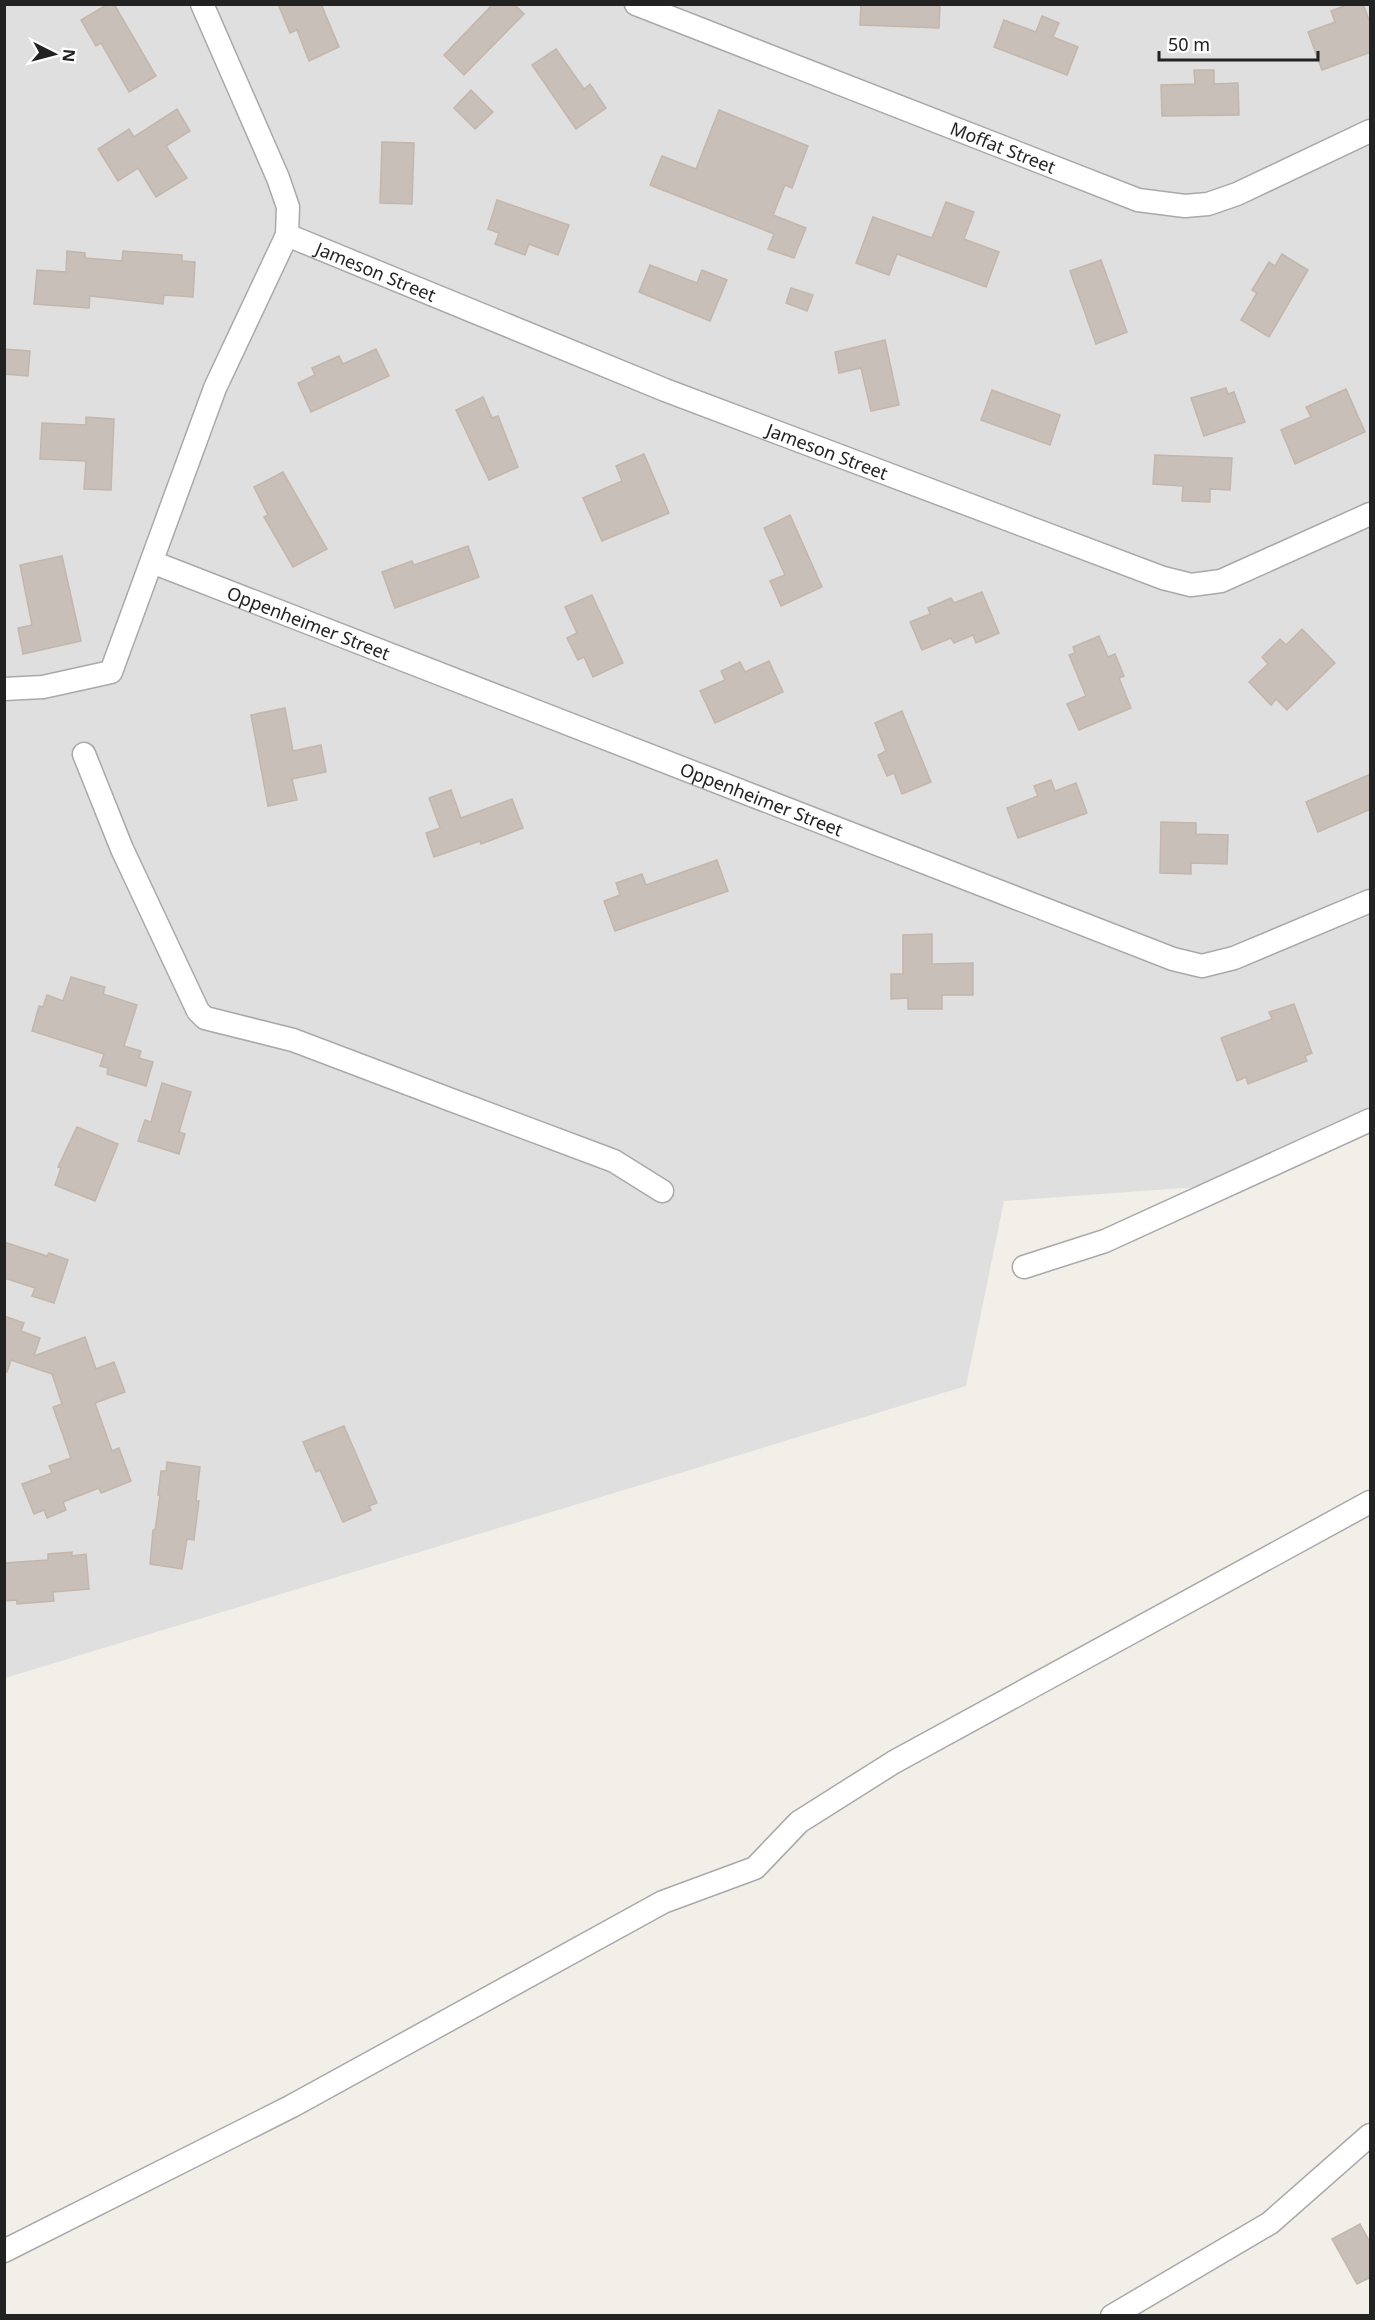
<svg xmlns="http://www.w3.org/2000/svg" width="1375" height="2320" font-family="'Noto Sans',sans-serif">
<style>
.residential{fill:#e0dfdf}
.building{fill:#c7bfb8;stroke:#c4b6ab;stroke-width:1.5}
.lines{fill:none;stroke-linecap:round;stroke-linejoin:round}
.minor-casing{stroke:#a9a9a9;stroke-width:25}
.minor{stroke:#fff;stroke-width:22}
.labels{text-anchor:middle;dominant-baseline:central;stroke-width:4.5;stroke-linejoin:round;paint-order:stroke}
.street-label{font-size:18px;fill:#222;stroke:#fff}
</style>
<rect width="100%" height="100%" fill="#f2efe9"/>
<!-- residential -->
<path class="residential" d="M5,5H1370V1126L1252,1183L1004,1201L966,1386L5,1678Z"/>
<!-- building -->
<g class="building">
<path d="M108,4H114L156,76L129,92L101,43L96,46L81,20Z"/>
<path d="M278,4H321L339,47L309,61L297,30L290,33Z"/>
<path d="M493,4H514L524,14L464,75L444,55Z"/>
<path d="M861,4H940L939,28L860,25Z"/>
<path d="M1349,4H1363L1371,25V52L1322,70L1308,32L1335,22L1331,11Z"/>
<path d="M1042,16L1059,23L1053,37L1078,47L1067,75L994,47L1004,20L1036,32Z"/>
<path d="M556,49L584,89L590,84L606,108L576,129L532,65Z"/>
<path d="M1194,70H1214V84L1238,83L1239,115L1162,116L1161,85L1195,84Z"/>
<path d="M471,90L493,112L475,129L454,108Z"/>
<path d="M177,109L190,131L166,146L187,178L156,197L138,168L118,181L98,149L129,129L134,137Z"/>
<path d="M719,110L808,146L792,188L785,185L773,215L806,228L794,258L768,249L774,234L650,185L662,156L696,169Z"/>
<path d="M382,142L414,143L412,204L380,203Z"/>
<path d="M497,200L569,225L558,255L529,244L525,255L495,244L499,233L488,229Z"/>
<path d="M946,202L974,212L964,239L999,252L986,287L897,254L889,275L856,263L873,217L932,238Z"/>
<path d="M67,251L85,253V258L122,261L123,251L182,255V261L195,262L193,297L164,295L163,304L90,296L89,308L34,304L37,270L66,272Z"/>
<path d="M1282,254L1308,270L1269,337L1241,320L1257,293L1252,290L1269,262L1275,266Z"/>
<path d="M1101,260L1127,332L1096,344L1070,271Z"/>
<path d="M650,265L697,283L702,270L727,280L710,321L639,292Z"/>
<path d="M791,288L813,295L807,311L786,303Z"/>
<path d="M885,340L899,405L871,411L861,368L839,373L835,352Z"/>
<path d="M4,349L30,351L28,376L4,374Z"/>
<path d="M376,349L389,376L311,412L298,383L315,375L312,368L339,356L343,364Z"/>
<path d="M1226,388L1228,394L1234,392L1245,422L1204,436L1191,398Z"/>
<path d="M1346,389L1365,432L1295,464L1281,430L1311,417L1306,407Z"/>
<path d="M992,390L1060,415L1050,445L981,420Z"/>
<path d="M483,397L492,418L498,416L518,467L489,480L456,410Z"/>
<path d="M86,417L114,419L111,490L84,489L86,461L40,459L42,423L86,425Z"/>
<path d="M644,454L669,513L602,541L583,498L622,481L616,466Z"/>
<path d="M1155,455L1232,458L1230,490L1210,489V502L1182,501L1183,486L1153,484Z"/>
<path d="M283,472L327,549L293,567L264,517L268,515L254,487Z"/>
<path d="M790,515L822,587L781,606L770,581L785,575L764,528Z"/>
<path d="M468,546L479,577L395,608L382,572L412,561L414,565Z"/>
<path d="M62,556L81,641L23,654L18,628L32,625L20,565Z"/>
<path d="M982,592L999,633L976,643L973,635L954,643L951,638L922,650L910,622L930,614L928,608L951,598L954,603Z"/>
<path d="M592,595L623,663L593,677L584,657L578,660L567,638L577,633L565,607Z"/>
<path d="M1302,629L1335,663L1287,710L1276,699L1271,705L1249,682L1268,664L1262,657L1280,639L1286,645Z"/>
<path d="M1099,636L1108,657L1115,654L1124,676L1119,678L1131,708L1079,730L1067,704L1086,696L1069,655L1075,653L1073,647Z"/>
<path d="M769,661L783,692L715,723L700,691L725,680L721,671L740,662L745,672Z"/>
<path d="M285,708L293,751L321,745L326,772L292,779L297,800L268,806L251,715Z"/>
<path d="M902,711L931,782L902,794L894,773L887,776L878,755L886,751L875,723Z"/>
<path d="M1371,774V809L1318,832L1306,802Z"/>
<path d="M1051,780L1055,791L1076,783L1087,813L1018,838L1007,808L1038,796L1034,786Z"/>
<path d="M451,790L461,818L512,799L523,828L481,844L480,841L434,857L426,833L440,828L429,798Z"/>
<path d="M1161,822L1196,823V834L1228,835L1227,864L1191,863V874L1160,873Z"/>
<path d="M717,860L728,891L615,931L604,901L620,895L616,883L642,874L646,885Z"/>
<path d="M932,934V964L973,963V995H942V1009H908V998L891,999V974H903V935Z"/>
<path d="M71,977L105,987L103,994L137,1005L124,1046L141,1051L139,1058L153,1062L146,1086L107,1074L108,1068L100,1066L104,1054L32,1031L39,1006L43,1007L47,995L63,1001Z"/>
<path d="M1294,1004L1312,1053L1305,1056L1307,1061L1248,1084L1246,1077L1237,1081L1221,1038L1272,1019L1269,1012Z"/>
<path d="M162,1083L191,1092L179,1132L185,1134L179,1154L138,1141L145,1120L151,1122Z"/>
<path d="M77,1127L118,1144L95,1201L55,1185L61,1168L58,1167Z"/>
<path d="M4,1242L47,1256L49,1253L68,1260L54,1303L32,1296L35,1288L4,1278Z"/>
<path d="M4,1316L24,1323L21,1331L40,1338L34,1356L85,1337L96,1369L114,1362L125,1392L95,1403L112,1451L119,1448L131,1481L101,1493L99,1488L63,1502L66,1510L47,1518L44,1510L34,1514L22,1484L52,1473L49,1466L71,1458L53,1407L62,1404L52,1374L11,1360L7,1372L4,1371Z"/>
<path d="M344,1426L377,1503L369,1506L371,1510L343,1522L320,1470L316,1472L303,1442Z"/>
<path d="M167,1462L200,1467L196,1501H199L194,1540L187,1539L182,1569L150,1564L153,1530H155L160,1495H158L161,1471H166Z"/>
<path d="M72,1552V1556L86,1554L89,1589L53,1592L54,1601L17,1604V1600L4,1601V1563L48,1560V1554Z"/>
<path d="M1360,2224L1371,2244V2277L1357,2284L1332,2239Z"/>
</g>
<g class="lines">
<defs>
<g id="minor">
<path id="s1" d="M636,4L1138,200L1185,206L1208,204L1237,194L1370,131"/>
<path id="s2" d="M287,235L665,390L1163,578L1191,585L1221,581L1370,514"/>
<path id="s3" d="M152,562L1173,959L1202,966L1234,958L1370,901"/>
<path d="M4,689L43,687L111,672L215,388L287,235L288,207L278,178L202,4"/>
<path d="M84,754L122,849L198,1011L205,1018L293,1040L454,1101L614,1161L662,1191"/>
<path d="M1024,1267L1105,1241L1370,1120"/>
<path d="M4,2251L292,2106L663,1902L755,1868L799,1822L894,1762L1370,1502"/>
<path d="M1112,2316L1270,2223L1370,2135"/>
</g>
</defs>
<!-- minor casing -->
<use href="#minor" class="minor-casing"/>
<!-- minor -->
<use href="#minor" class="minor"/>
</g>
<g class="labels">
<!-- street labels -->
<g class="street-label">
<text stroke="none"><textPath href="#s1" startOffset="394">Moffat Street</textPath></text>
<text stroke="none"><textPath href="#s2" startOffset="96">Jameson Street</textPath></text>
<text stroke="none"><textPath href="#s2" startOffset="582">Jameson Street</textPath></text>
<text stroke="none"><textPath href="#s3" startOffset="168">Oppenheimer Street</textPath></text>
<text stroke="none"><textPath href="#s3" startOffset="654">Oppenheimer Street</textPath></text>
</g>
</g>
<!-- border -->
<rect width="1375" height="2320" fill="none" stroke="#222222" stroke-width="12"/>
<!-- north arrow -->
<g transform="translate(54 54) rotate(96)" stroke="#ffffff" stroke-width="4.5" paint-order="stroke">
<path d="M0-4.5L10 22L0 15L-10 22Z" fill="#222222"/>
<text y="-9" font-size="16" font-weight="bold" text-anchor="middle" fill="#222222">N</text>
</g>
<!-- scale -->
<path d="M1159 51v9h159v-9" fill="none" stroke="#222222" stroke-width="3"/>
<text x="1168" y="51" font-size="18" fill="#222222" stroke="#ffffff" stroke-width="4.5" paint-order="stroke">50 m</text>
</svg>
